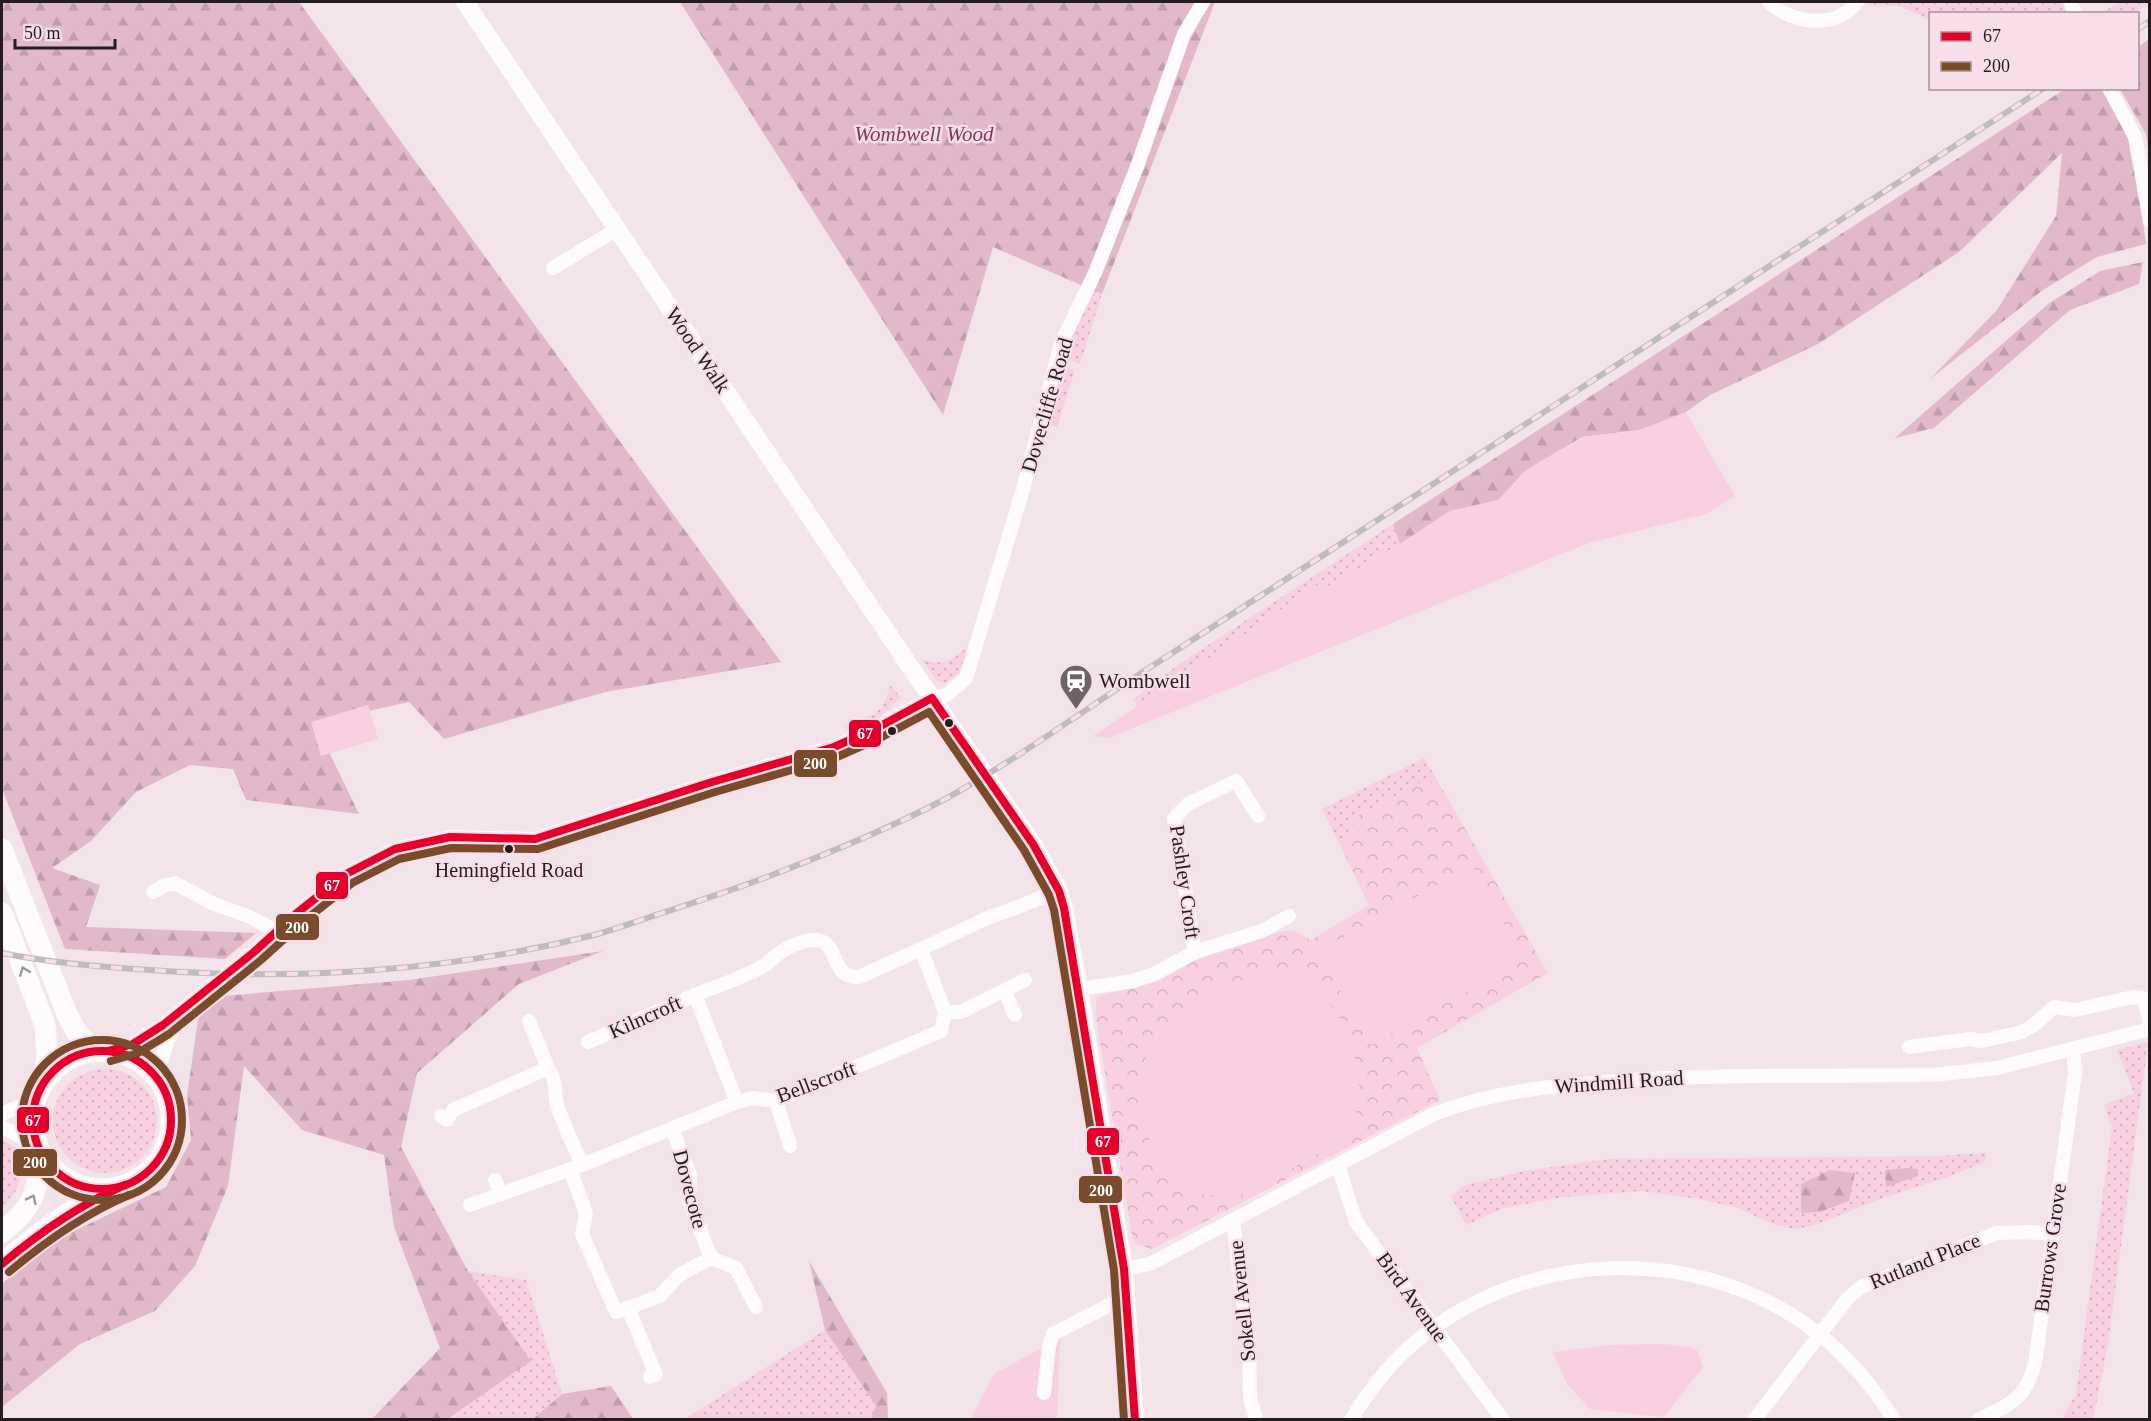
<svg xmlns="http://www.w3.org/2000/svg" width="2151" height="1421" font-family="Georgia,serif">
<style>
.grass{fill:url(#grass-dots)}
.forest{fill:url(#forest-firs)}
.park{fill:url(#park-crowns)}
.garden{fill:#f9d0e1}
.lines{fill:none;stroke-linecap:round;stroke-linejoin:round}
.minor{stroke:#fdfbfc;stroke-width:14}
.major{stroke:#fdfbfc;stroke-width:18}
.highway{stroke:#fdfbfc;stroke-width:21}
.rail-casing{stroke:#bfbcbd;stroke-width:6}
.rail{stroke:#f8dee8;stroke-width:4;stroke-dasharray:11;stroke-linecap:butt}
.bus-1-casing{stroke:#f8dee8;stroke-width:12}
.bus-2-casing{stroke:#f8dee8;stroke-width:12}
.bus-1{stroke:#e4002b;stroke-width:8}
.bus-2{stroke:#7a4b2a;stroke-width:8}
.oneway{stroke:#9c9799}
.bus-dot{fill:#251c20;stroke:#f8dee8;stroke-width:2}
.labels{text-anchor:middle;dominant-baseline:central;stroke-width:5;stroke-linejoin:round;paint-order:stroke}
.bus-label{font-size:20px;fill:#251c20;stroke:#f8dee8}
.park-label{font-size:21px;font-style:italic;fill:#81365b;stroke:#f8dee8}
.street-label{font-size:21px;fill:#251c20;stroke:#f8dee8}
.poi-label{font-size:21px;fill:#251c20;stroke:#f8dee8;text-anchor:start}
.line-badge{stroke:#f8dee8;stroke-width:2}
.badge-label{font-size:16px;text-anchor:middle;font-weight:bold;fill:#fff}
</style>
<defs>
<pattern id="grass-dots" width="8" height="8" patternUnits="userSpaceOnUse" patternTransform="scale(1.5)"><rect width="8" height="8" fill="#f9d0e1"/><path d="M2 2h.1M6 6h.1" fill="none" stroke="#d5b2c1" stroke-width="1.8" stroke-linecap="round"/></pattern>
<pattern id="forest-firs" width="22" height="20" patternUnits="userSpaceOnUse" patternTransform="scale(1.5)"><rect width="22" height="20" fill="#e1b9ca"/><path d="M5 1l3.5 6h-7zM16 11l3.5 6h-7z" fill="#c19ead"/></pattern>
<pattern id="park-crowns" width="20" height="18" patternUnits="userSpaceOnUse" patternTransform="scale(1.5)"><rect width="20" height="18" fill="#f9d0e1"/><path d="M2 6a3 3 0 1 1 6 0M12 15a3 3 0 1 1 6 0" fill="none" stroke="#d5b2c1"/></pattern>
</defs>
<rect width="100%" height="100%" fill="#f2e4e9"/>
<!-- grass -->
<g class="grass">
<path d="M1870,2H2062L2066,13L1930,14V20L1900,6L1868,5Z"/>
<path d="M2120,2H2149V3L2134,13H2101Z"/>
<path d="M1092,289L1102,294L1080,364L1063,358L1072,330Z"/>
<path d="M1061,366L1075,370L1057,427L1046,424Z"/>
<path d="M1393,524L1400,544L1323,589L1319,584L1139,707L1133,699L1178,665Z"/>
<path d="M968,647L960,672L945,683L937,681L922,660C947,666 948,661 968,647Z"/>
<path d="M890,685L901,698L878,718L847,731L844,725C871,715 884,716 890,685Z"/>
<path d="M1424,758L1440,785L1423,781L1359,815L1340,845L1322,809Z"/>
<path d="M2148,1042L2108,1344L2093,1419H2062L2076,1394L2112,1128L2104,1105L2134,1093L2117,1050Z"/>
<circle cx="105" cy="1121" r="52"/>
<path d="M2,1139L18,1149C21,1177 23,1188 2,1208Z"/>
<path d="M1986,1153L1985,1162L1950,1176L1880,1199L1812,1226L1795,1229L1775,1225L1738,1208L1700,1199L1642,1191L1564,1197L1504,1208L1466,1225L1451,1196L1465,1185L1525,1171L1609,1159L1937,1156Z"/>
<path d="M468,1271L526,1280L562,1394L533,1419L448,1420L531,1361Z"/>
<path d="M825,1330L876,1406L871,1419L683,1420Z"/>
</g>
<!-- forest -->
<g class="forest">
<path d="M2,2H299L781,662L605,692L444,739L409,702L315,723L359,814L246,800L233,769L190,765L136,792L91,841L52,868L100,885L86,927L256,933L225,959L65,949L2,789Z"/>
<path d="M680,2H1215L1102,294L993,247L943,415Z"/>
<path d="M2149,39V159L2146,134L2120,89L2138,88V47Z"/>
<path d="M2065,89H2102L2131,139L2146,244L2097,257L2043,290L1930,379L1997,310L2056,216L2062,153L1959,252L1818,344L1710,395L1686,412L1640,430L1582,437L1525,471L1498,501L1450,511L1400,544L1393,524Z"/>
<path d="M2143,262L2139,284L2070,310L1934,428L1895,438L2048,304L2100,271Z"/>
<path d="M603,951L519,984L417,1073L401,1147L468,1271L531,1361L448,1419H372L440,1348L394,1227L384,1155L302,1130L244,1066L228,1186L195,1266L155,1311L80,1344L2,1407V1284L45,1245L166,1187L191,1140L187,1095L198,1020L211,997L409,980Z"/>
<path d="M1908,1168L1918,1169V1176L1886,1187L1885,1170Z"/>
<path d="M1830,1170L1855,1173L1849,1201L1820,1212L1801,1213V1184Z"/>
<path d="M809,1261L887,1393L888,1419H871L876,1406L825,1330Z"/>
<path d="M611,1386L633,1419H533L562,1394Z"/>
</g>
<!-- park -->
<path class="park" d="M1423,781L1440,785L1548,973L1417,1048L1440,1100L1152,1249L1136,1244L1132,1236L1095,1014L1097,997L1159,981L1196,960L1276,933L1292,930L1311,940L1369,905L1340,845L1359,815Z"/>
<!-- garden -->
<g class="garden">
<path d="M1686,412L1735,496L1706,514L1589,543L1108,738L1093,736L1319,584L1323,589L1400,544L1450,511L1498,500L1525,471L1582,437L1640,430Z"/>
<path d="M368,705L378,739L321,756L311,722Z"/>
<path d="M1472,866L1524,960L1371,1045L1318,951Z"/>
<path d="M1287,969L1316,984L1344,1024L1358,1068L1360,1104L1345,1137L1290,1170L1236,1197L1197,1194L1160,1166L1143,1123L1138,1076L1158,1030L1197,1000L1247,978Z"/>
<path d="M1060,1338L1057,1419L970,1420L994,1374Z"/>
<path d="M1663,1344L1691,1347L1697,1350L1703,1367L1666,1415L1661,1417L1590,1409L1567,1384L1553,1352L1609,1345Z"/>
</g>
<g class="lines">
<!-- minor -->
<g class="minor">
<path d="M1769,2C1793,24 1835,30 1857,2"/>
<path d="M2071,2L2075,14"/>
<path d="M2109,88L2135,137L2150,221"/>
<path d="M553,268L617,229"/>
<path d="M153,892L163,886L175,883L214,904L248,916L277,931"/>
<path d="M1195,952L1174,818L1188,804L1236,781L1258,816"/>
<path d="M1079,989L1133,981L1154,974L1195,952L1262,931L1289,916"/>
<path d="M1005,992L1015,1015"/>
<path d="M695,995C717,986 742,978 763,966C769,963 773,958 778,954C787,947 809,937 821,941C840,949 831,978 859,977L921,949"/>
<path d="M945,1012L921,949L983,920L1059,891"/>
<path d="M945,1012H961L1025,980"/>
<path d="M588,1042L695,995L737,1102"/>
<path d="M1909,1047L1970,1039L1982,1041L2022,1032L2034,1025L2054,1007L2075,1010L2133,997L2143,998L2150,1022"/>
<path d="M108,1051L133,1044L163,1025L254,952L297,913L346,874L395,849L450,837L535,839L712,782L834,747L875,729L932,698L947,695L966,678L1022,493L1061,343L1095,273L1138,164L1184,34L1203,2"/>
<path d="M548,1068C558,1082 553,1093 558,1108C565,1128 574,1146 582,1165"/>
<path d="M156,1076L168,1040L183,1013"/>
<path d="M776,1101L790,1146"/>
<path d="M2,1114L23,1105L38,1093"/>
<path d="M441,1116L447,1120L453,1110L548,1068L529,1021"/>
<path d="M2,1127L37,1145"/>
<path d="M672,1129L690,1174L689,1201L711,1258"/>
<path d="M1338,1165L1356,1222L1503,1420"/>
<path d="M570,1169L586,1213L582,1234L616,1312L628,1308"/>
<path d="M495,1180L501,1194L582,1165L737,1102L753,1098L776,1101L941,1031L945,1012"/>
<path d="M470,1205L501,1194"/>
<path d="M1233,1221L1242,1293L1249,1335L1250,1398L1255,1415"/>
<path d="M711,1258L736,1268L756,1307"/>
<path d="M1124,1269L1150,1264L1432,1115C1491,1091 1552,1086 1615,1081C1721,1074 1827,1076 1933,1075L1997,1068L2150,1029"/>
<path d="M650,1377L656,1375L628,1308L660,1296L679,1275L711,1258"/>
<path d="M1044,1393L1049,1346L1053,1334L1127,1296"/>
<path d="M1351,1420C1366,1395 1383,1372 1404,1352C1516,1247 1699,1240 1819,1334C1849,1358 1874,1388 1894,1420"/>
<path d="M1754,1420L1848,1298L1861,1287L1997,1233L2031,1232L2052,1234"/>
<path d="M1978,1420C2012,1403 2023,1402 2035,1364L2075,1073L2073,1049"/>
</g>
<!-- major -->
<path class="major" d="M465,2L911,668L1033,844L1059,891L1064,908L1079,989L1124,1269L1135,1420"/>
<!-- highway -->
<g class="highway">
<path d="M2,849L67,1014L77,1033L95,1051"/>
<path d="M2,913L45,1025L47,1056L42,1083"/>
<circle cx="102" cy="1120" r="69"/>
<path d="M2,1232C34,1207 36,1194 42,1155"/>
<path d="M2,1264C36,1235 70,1207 113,1190"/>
</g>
<defs>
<g id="rail">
<path d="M2138,29L2150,21"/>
<path d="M2,953C50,963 101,967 150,970C296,981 449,971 590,936C610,931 629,924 647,918C689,904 731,891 772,875C832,852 891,828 947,798C1010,763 1069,721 1129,681L2044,88"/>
</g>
</defs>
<!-- rail casing -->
<use href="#rail" class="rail-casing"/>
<!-- rail -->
<use href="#rail" class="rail"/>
<defs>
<g id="bus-1">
<circle cx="102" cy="1120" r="69"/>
<path d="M108,1051L133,1044L163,1025L254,952L297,913L346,874L395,849L450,837L535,839L712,782L834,747L875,729L932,698L1033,844L1059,891L1064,908L1124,1269L1135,1420"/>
<path d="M2,1264C40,1232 79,1205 125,1185"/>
</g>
<g id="bus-2">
<circle cx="102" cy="1120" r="80"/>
<path d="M111,1061L138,1053L169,1034L261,960L304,921L352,883L399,859L451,848L538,849L715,792L837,757L880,738L929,712L1024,850L1049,895L1054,910L1114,1270L1124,1420"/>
<path d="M9,1272C46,1241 84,1214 129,1195"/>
</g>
</defs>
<!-- bus-1 casing -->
<use href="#bus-1" class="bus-1-casing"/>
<!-- bus-2 casing -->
<use href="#bus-2" class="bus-2-casing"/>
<!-- bus-1 -->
<use href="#bus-1" class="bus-1"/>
<!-- bus-2 -->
<use href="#bus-2" class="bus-2"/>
</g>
<!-- one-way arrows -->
<defs><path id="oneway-chevron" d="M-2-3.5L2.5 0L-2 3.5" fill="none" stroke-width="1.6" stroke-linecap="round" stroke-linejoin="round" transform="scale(1.5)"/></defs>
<g class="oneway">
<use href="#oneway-chevron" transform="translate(24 971) rotate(-111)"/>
<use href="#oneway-chevron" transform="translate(32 1199) rotate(-64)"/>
</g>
<!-- icons -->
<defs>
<symbol id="station-pin" viewBox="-11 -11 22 30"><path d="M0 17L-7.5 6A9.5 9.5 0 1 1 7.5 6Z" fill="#6d6266" stroke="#f8dee8"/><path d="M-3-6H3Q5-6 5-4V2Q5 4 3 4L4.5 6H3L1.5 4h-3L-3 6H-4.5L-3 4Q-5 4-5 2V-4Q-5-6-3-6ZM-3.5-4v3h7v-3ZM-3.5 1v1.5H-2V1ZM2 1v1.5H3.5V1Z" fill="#fff"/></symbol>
</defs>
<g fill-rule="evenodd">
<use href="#station-pin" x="1057" y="662" width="38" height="52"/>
</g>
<!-- markers -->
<g class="bus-dot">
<circle cx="949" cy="723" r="5"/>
<circle cx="892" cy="731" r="5"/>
<circle cx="509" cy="849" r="5"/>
</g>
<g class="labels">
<!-- bus labels -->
<g class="bus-label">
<text x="509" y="870">Hemingfield Road</text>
</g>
<!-- park labels -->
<g class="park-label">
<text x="924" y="134">Wombwell Wood</text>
</g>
<!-- street labels -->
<g class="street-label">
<text transform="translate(698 350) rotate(56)">Wood Walk</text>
<text transform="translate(1047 405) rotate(-74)">Dovecliffe Road</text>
<text transform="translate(1185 882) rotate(82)">Pashley Croft</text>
<text transform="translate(645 1017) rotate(-24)">Kilncroft</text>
<text transform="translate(816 1082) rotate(-21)">Bellscroft</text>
<text transform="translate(1619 1082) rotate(-4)">Windmill Road</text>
<text transform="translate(690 1189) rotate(75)">Dovecote</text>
<text transform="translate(2050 1248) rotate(-82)">Burrows Grove</text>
<text transform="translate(1925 1261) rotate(-22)">Rutland Place</text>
<text transform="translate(1412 1297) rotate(54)">Bird Avenue</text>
<text transform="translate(1242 1301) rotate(-96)">Sokell Avenue</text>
</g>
<!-- poi labels -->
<g class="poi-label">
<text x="1099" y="681">Wombwell</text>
</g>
</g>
<g class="line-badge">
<rect x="848" y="719" width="34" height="29" rx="6" fill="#e4002b"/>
<rect x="793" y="749" width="45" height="29" rx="6" fill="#7a4b2a"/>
<rect x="315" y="871" width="34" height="29" rx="6" fill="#e4002b"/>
<rect x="275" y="913" width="45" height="28" rx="6" fill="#7a4b2a"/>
<rect x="16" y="1106" width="34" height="28" rx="6" fill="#e4002b"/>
<rect x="1086" y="1127" width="34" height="29" rx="6" fill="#e4002b"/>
<rect x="12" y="1148" width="46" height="29" rx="6" fill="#7a4b2a"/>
<rect x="1078" y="1175" width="45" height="29" rx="6" fill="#7a4b2a"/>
</g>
<g class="badge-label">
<text x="865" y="739">67</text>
<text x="815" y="769">200</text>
<text x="332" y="891">67</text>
<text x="297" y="933">200</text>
<text x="33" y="1126">67</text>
<text x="1103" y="1147">67</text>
<text x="35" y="1168">200</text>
<text x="1101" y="1196">200</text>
</g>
<!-- border -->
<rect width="2151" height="1421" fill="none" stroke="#251c20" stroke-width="6"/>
<!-- legend -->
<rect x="1929" y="12" width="210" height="78" fill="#f8dee8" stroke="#a49098" stroke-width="1.5"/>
<rect x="1941" y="32" width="30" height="9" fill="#e4002b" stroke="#a49098" stroke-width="1.5"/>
<text x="1983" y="42" font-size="18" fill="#251c20">67</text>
<rect x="1941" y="62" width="30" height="9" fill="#7a4b2a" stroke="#a49098" stroke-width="1.5"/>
<text x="1983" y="72" font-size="18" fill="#251c20">200</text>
<!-- scale -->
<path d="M15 39v9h100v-9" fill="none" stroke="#251c20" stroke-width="3"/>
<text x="24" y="39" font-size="18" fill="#251c20" stroke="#f8dee8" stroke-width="4.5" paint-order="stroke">50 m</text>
</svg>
